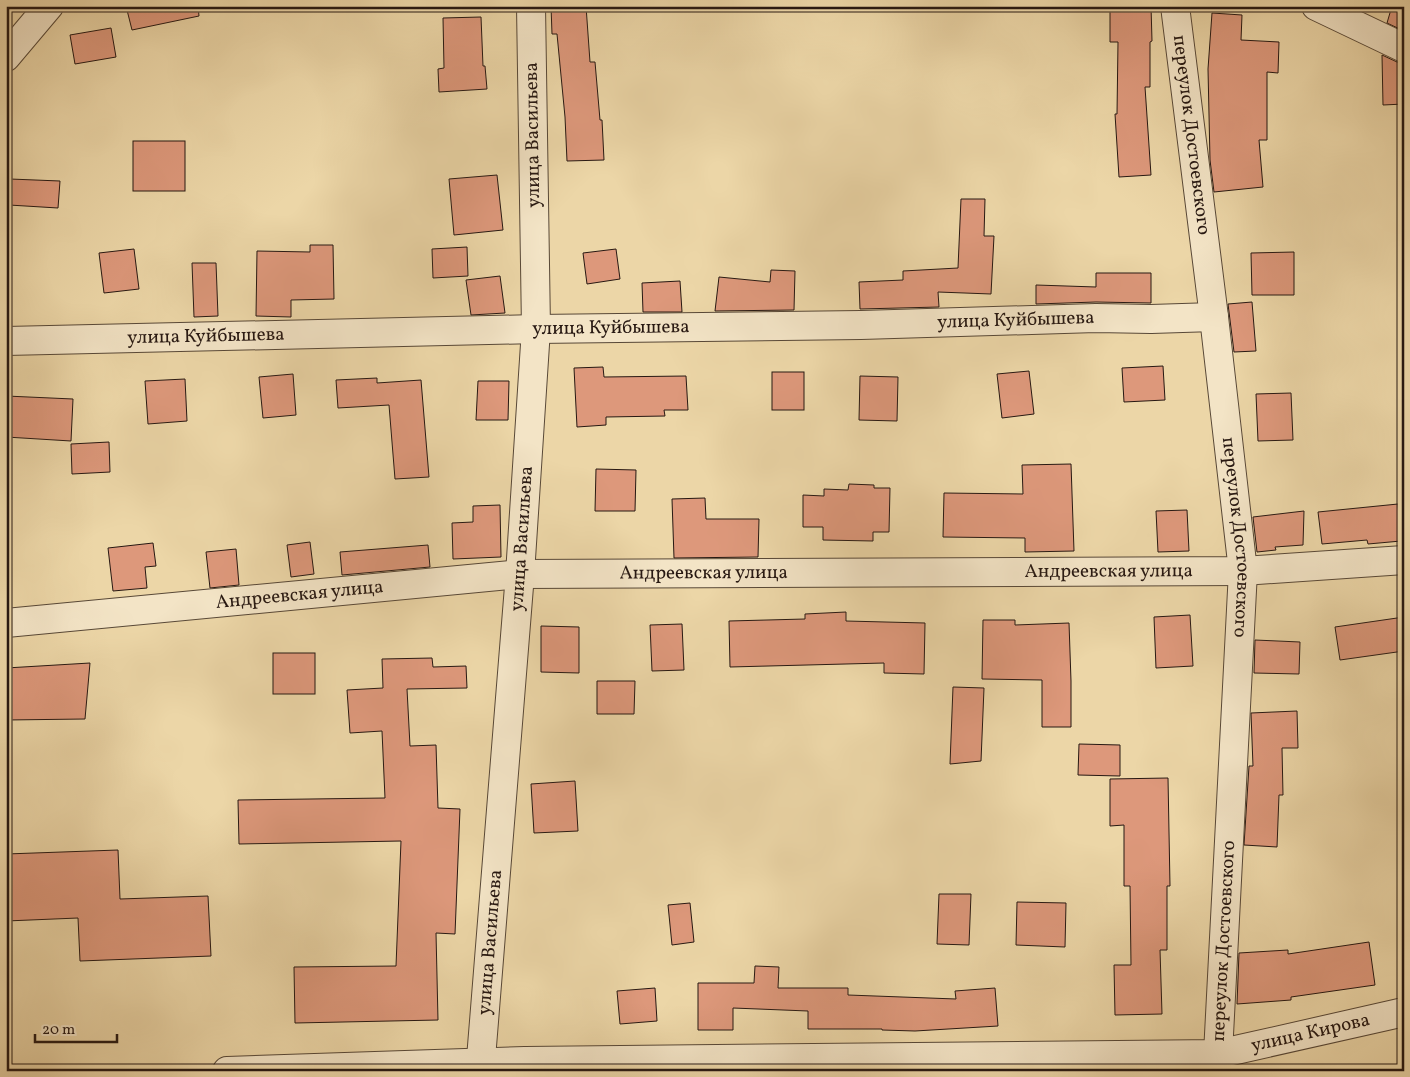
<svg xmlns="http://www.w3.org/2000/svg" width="1410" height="1077" font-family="Vollkorn,serif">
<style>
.building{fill:#dd987b;stroke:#271812}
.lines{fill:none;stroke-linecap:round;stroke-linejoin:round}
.minor-casing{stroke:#584837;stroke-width:30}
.minor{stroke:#f3e4c6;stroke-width:28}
.labels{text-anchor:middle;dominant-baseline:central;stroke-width:4.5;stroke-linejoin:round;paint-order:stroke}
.street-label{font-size:19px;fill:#271812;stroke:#f3e4c6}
</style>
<rect width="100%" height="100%" fill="#ecd6a7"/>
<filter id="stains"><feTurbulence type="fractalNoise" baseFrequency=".004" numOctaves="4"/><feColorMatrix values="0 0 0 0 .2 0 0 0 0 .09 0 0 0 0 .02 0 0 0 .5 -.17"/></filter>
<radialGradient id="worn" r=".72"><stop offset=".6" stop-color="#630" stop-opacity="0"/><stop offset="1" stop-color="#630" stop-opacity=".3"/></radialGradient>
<!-- building -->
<g class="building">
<path d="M126,6H198L199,16L132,30Z"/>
<path d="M551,6H586L590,62H595L600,120H602L604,160L567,161L565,117L557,34H552Z"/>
<path d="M1110,6H1151L1152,41L1150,42V87H1145L1151,175L1119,177L1115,114H1117L1118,42H1110Z"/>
<path d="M1392,6H1404V31L1387,23Z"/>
<path d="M1212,13L1242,15L1241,40L1279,42L1278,73L1267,72V140H1259L1263,187L1214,192L1210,160L1208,69Z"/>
<path d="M481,17L483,66H485L487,89L439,92L438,69L444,68L443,18Z"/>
<path d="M111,28L116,57L75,64L70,35Z"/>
<path d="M1382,55L1397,62L1404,63V104L1383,105Z"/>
<rect x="133" y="141" width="52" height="50"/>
<path d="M497,175L503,230L454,235L449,179Z"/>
<path d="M10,179L60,181L58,208L9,205Z"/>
<path d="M961,199H985L984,236H994L991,294L938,292L939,307L860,309L859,282L903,280V271L958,268Z"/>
<path d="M310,245H333L334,299L291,300V317L256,316L257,251L310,252Z"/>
<path d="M467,247L468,276L433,278L432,249Z"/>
<path d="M134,249L139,289L104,293L99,253Z"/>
<path d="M616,249L620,279L587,284L583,253Z"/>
<path d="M1294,252V295H1252L1251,253Z"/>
<path d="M192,263H216L218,316L194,317Z"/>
<path d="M771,270L795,271L794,310L715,311L719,277L770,282Z"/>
<path d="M1096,273H1151V303L1096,302L1036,304V285L1096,287Z"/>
<path d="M500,276L505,313L471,315L466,280Z"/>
<path d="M680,281L682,312H643L642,283Z"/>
<path d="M1252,302L1256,351L1234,352L1228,304Z"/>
<path d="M1163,366L1165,400L1124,402L1122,368Z"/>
<path d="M603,367L604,377L686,376L688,410H664L665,416L606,417V425L577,427L574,368Z"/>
<path d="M1029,371L1034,414L1002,418L997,374Z"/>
<rect x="772" y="372" width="32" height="38"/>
<path d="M293,374L296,415L263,418L259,377Z"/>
<path d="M860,376L898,377L897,421L859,420Z"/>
<path d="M377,378V383L421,380L429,477L395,479L389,405L338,408L336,380Z"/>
<path d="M185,379L187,421L148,424L145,381Z"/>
<path d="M478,381H509L508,420H476Z"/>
<path d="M1291,393L1293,440L1258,441L1256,394Z"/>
<path d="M6,396L73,399L71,441L6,437Z"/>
<path d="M109,442L110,472L72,474L71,444Z"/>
<path d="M1071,464L1074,551L1025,552V538L943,537L944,493L1023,494L1022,465Z"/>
<path d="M596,469L636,470L635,511H595Z"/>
<path d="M849,484L874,485V488H890L889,532H873V541L823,540V527H803V495L824,496V489L848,490Z"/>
<path d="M705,498L706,519H759L758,557L674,558L672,499Z"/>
<path d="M1398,504L1401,541L1368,544L1367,540L1322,544L1318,512Z"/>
<path d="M500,505L501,557L453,559L452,523L473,522V506Z"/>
<path d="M1187,510L1189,551L1158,552L1156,511Z"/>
<path d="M1304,511L1303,545L1275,547L1276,550L1257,552L1253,517Z"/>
<path d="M310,542L314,574L291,577L287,545Z"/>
<path d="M153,543L156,566L145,567L147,588L113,591L108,548Z"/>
<path d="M428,545L430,567L342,575L340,552Z"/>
<path d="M236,549L239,585L210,588L206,552Z"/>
<path d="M846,612V621L925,623L924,674L884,673V663L730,667L729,621L805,619V614Z"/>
<path d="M1190,615L1193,666L1156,668L1154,617Z"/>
<path d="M1404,617V651L1340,660L1335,627Z"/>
<path d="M983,620H1015V625L1069,623L1071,681V727H1042V680L982,679Z"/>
<path d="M682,624L684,670L652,671L650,625Z"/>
<path d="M541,626L579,627V673L541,672Z"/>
<path d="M1255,640L1300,642L1299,674L1254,673Z"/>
<rect x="273" y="653" width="42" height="41"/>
<path d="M432,658L433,667L466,666L467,688L407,689L410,746L436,745L438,808L460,809L455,934L436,933L438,1020L295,1023L294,967L396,966L401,841L239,844L238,800L385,798L382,731L350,733L347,690L383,688L382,659Z"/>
<path d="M90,663L85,719L6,720V668Z"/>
<path d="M597,681H635L634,714H597Z"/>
<path d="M953,687L984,688L981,761L950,764Z"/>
<path d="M1297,711L1298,748H1282L1283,795H1279L1277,847L1244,845L1249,766H1253L1251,713Z"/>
<path d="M1079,744L1120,745V776L1078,775Z"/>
<path d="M1168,778L1170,886H1167V950H1160L1162,1014L1115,1015L1114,965H1131L1130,886H1124V825L1110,826V779Z"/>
<path d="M575,781L578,831L534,833L531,784Z"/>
<path d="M118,850L120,899L208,896L211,956L80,961L78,918L6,921V854Z"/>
<path d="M939,894H971L969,945L937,944Z"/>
<path d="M1017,902L1066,903L1065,947L1016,945Z"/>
<path d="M690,903L694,942L672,945L668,905Z"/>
<path d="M1369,942L1375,985L1291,997V1000L1237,1004L1239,953L1288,950V954Z"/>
<path d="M755,966L779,967L778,988H848V995L956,999L955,991L995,988L998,1026L915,1031L882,1030V1029H808V1011L733,1008V1030H698V983H754Z"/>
<path d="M655,988L657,1021L620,1024L617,991Z"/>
</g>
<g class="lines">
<defs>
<g id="minor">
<path id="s1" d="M1175,6L1214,317L1243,571L1218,1054L1219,1071"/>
<path d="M1316,6L1404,48"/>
<path d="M6,57L49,6"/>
<path id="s2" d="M6,341L536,329L861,325L1096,318L1151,319L1214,317"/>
<path id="s3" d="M6,623L520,574L1243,571L1404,560"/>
<path id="s4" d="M227,1071L525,1061L1218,1054L1404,1012"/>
<path id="s5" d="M480,1071L520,574L536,329L531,6"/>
</g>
</defs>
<!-- minor casing -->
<use href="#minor" class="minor-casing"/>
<!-- minor -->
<use href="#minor" class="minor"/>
</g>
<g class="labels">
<!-- street labels -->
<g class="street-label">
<text transform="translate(533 135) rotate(-91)">улица Васильева</text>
<text stroke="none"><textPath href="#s1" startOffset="130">переулок Достоевского</textPath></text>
<text stroke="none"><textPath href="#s2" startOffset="1010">улица Куйбышева</textPath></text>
<text stroke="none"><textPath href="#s2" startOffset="605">улица Куйбышева</textPath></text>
<text stroke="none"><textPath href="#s2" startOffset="200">улица Куйбышева</textPath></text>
<text stroke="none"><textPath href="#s1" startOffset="535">переулок Достоевского</textPath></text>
<text stroke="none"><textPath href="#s5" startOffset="534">улица Васильева</textPath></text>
<text stroke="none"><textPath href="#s3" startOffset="1105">Андреевская улица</textPath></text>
<text stroke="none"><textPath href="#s3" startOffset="700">Андреевская улица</textPath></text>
<text stroke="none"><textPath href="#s3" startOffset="295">Андреевская улица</textPath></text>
<text transform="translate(1224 941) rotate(-87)">переулок Достоевского</text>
<text stroke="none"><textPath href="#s5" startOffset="129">улица Васильева</textPath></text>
<text stroke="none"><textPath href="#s4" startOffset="1086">улица Кирова</textPath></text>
</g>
</g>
<!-- margin -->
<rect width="1410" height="1077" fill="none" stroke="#ecd6a7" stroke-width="25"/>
<rect x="8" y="8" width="1395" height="1062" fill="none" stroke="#271812" stroke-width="2.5"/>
<rect x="12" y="12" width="1385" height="1052" fill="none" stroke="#271812"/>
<!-- scale -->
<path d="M35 1034v8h82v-8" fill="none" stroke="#271812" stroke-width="2.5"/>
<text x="42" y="1034" font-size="15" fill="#271812" stroke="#f3e4c6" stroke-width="4" paint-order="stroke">20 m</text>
<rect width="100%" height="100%" filter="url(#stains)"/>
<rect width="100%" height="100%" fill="url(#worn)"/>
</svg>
